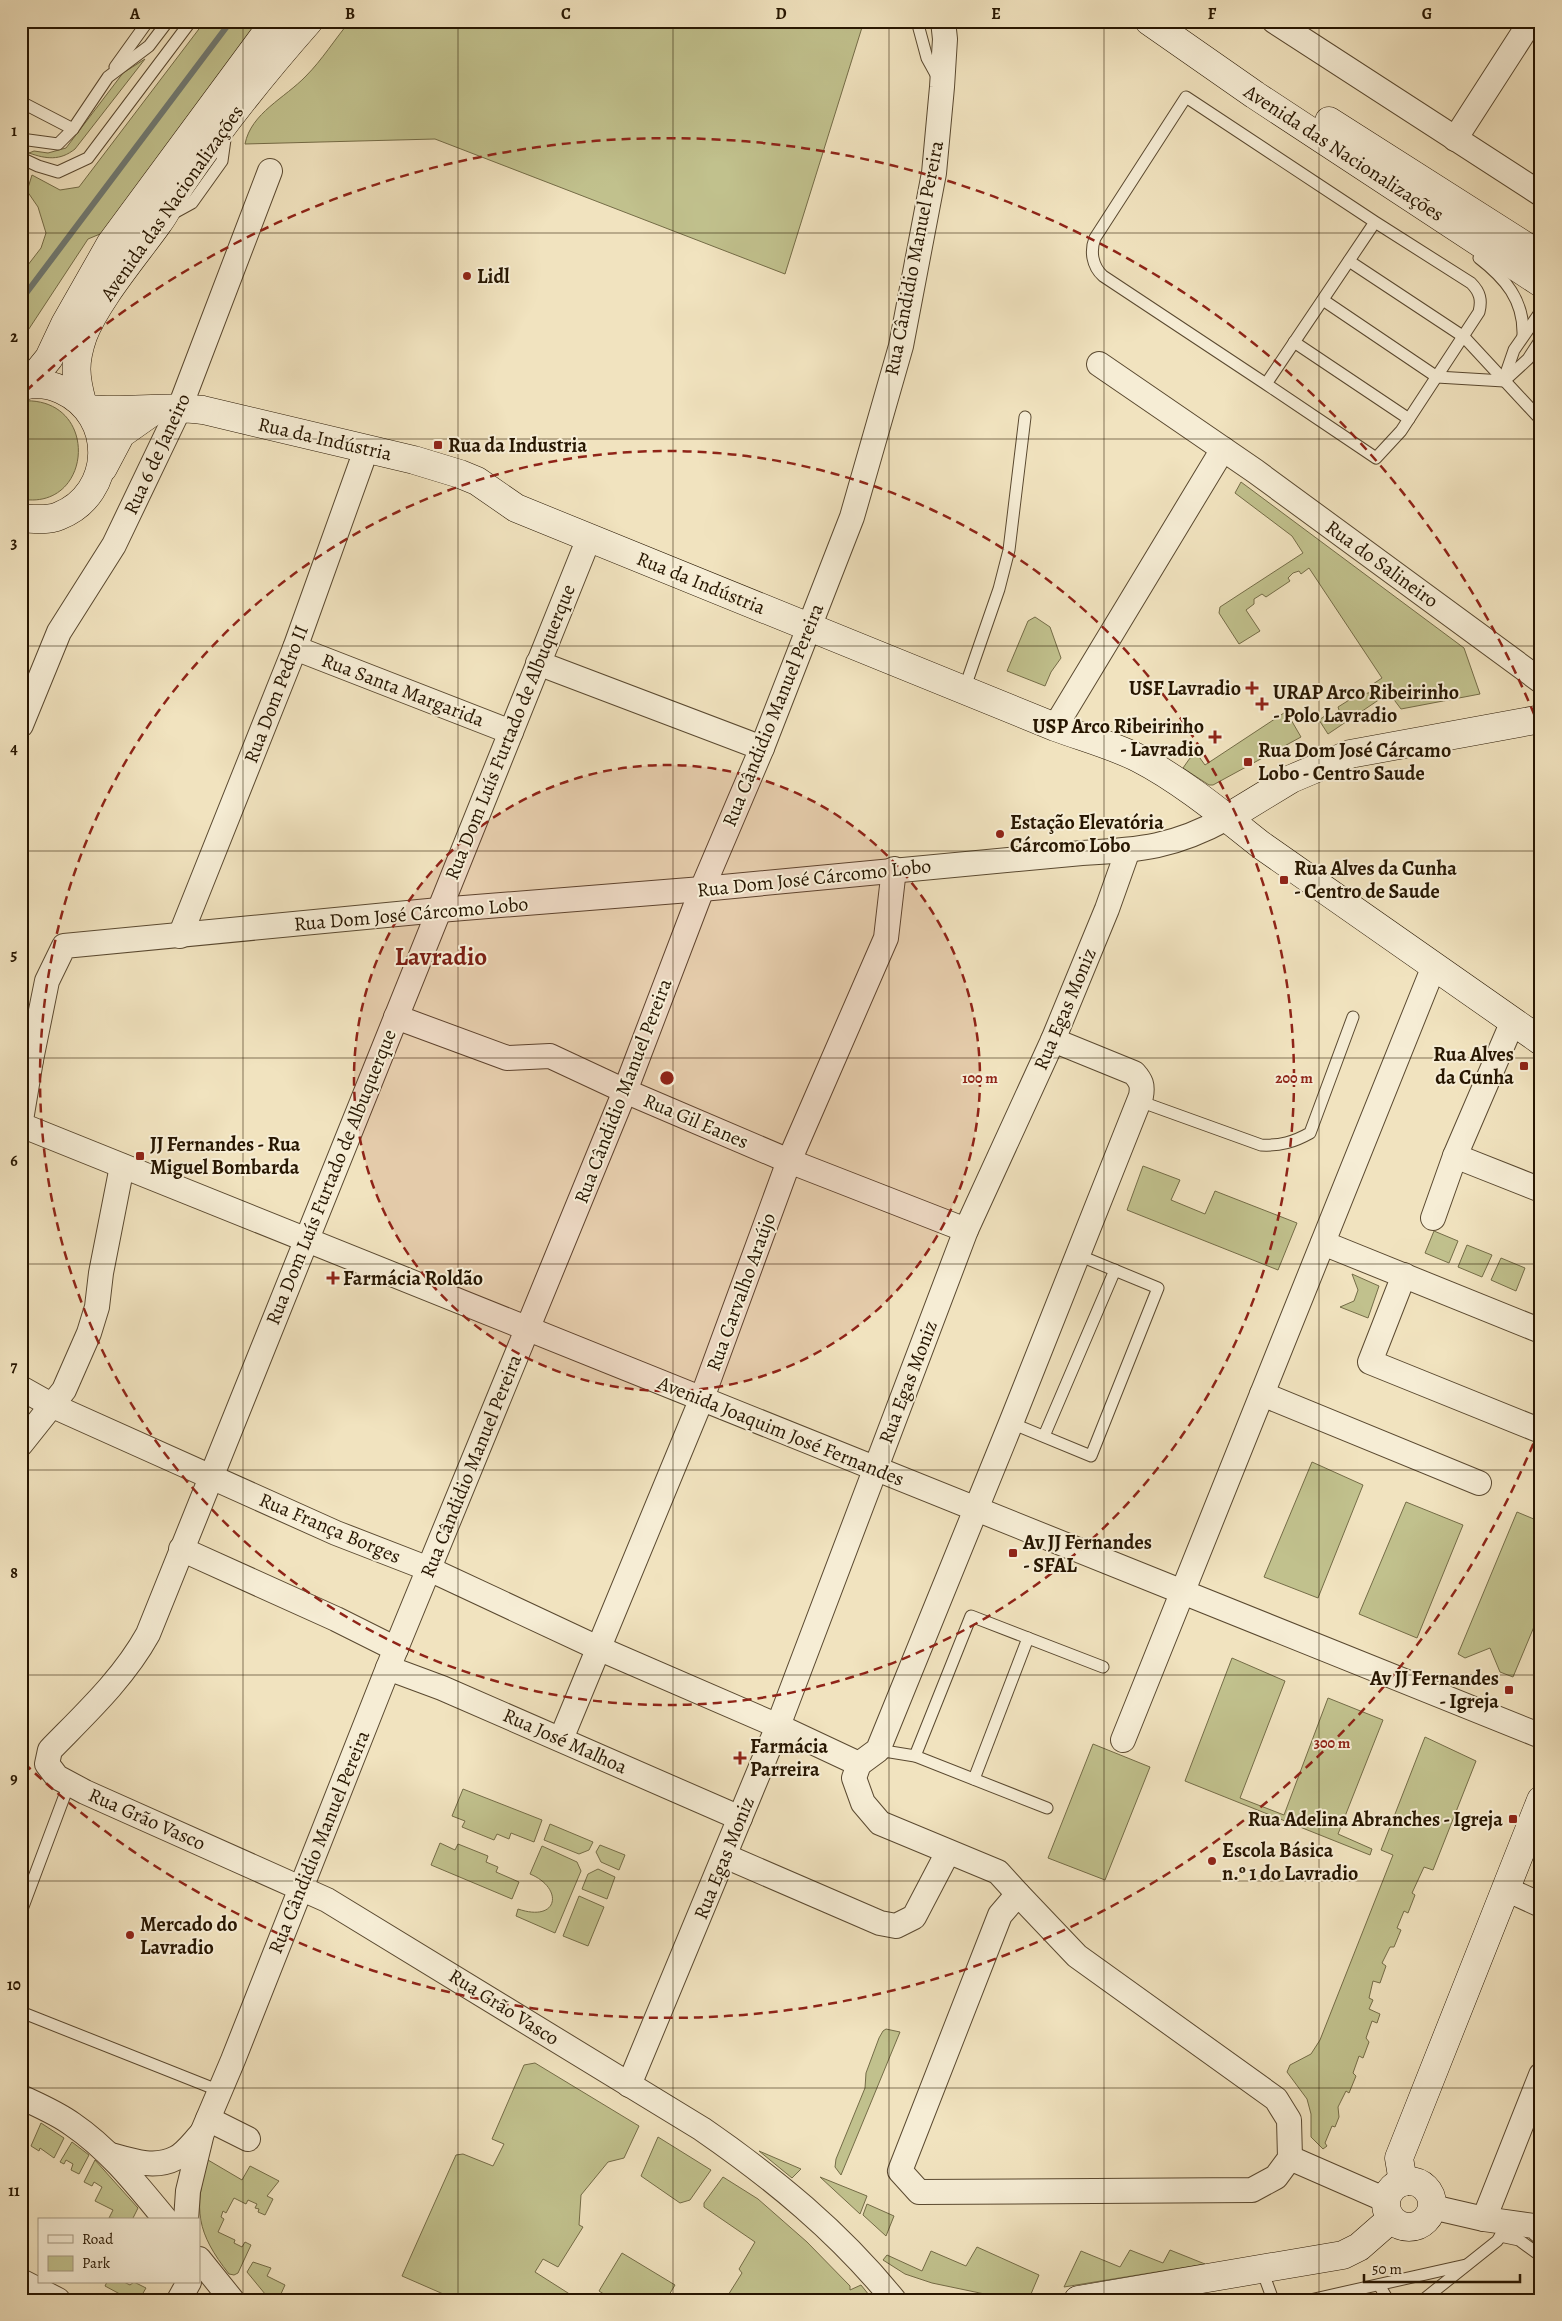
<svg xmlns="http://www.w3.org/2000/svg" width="1562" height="2321" font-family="Alegreya,serif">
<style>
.green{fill:#c1c18d;stroke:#746c47}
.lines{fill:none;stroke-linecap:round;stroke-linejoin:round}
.stream{stroke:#707972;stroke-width:6}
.lane-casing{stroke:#5a4930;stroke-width:13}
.street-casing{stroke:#5a4930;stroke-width:26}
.secondary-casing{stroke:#271601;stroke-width:29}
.lane{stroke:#f6edd5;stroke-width:11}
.street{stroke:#f6edd5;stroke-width:24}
.secondary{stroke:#f6edd5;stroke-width:28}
.grid{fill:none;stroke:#271601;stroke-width:1;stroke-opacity:0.55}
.ring{fill:none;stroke:#8f2418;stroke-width:2.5;stroke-dasharray:9 6}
.poi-dot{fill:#8f2418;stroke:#f6edd5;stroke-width:2}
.labels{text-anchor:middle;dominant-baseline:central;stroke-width:4;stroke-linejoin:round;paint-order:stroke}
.street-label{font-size:20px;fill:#271601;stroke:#f6edd5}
.poi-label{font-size:20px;font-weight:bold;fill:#271601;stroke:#f6edd5;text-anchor:start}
.district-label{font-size:25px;font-weight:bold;fill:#7a1f14;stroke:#f6edd5}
.centre{fill:#8f2418;stroke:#f6edd5;stroke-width:2.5}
.ring-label{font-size:15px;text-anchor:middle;font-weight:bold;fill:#8f2418;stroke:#f6edd5;stroke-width:4;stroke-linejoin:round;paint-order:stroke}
.neatline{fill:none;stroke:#271601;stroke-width:2}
.grid-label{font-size:16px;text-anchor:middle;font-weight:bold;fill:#271601}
</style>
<rect width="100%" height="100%" fill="#f1e3bf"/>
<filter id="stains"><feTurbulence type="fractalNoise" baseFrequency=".004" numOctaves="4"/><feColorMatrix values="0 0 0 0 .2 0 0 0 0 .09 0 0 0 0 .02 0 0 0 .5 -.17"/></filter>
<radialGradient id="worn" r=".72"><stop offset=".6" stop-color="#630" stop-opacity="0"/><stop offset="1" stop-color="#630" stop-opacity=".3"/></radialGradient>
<!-- green -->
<g class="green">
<path d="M205,21H269L112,229L88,239L21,341V274L41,248L46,233L38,207L27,191L32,175L60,190L79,187Z"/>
<path d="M350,21H864L785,274L435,139L245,144C251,113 285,98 306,76C322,60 335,39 350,21Z"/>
<path d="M145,59L75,149C60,161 46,159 29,153L34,151L48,153L66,148L123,73Z"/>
<path d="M21,401C101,395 94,512 21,499Z"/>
<path d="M1241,482L1464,648L1480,694L1401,709L1389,693L1328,734L1319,720L1326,715L1328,717L1335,716L1339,710L1338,707L1362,692L1364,694L1372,692L1375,687L1373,684L1382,678L1309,568L1301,574L1299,571L1293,573L1288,578L1290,581L1266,597L1262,594L1254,599V604L1246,610L1260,631L1239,644L1219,613L1220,607L1303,553L1292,536L1235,493Z"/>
<path d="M1035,617L1050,627L1061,658L1051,672L1045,686L1007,671L1028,621Z"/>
<path d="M1293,707L1298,713L1290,718L1301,737L1213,785H1209L1183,768L1190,758L1197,754L1205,765Z"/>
<path d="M1143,1166L1180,1180L1171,1200L1205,1214L1215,1191L1297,1223L1278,1270L1127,1210Z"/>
<path d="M1434,1231L1458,1241L1449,1263L1425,1253Z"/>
<path d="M1467,1245L1492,1255L1482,1277L1458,1267Z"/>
<path d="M1501,1258L1525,1268L1516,1291L1491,1280Z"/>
<path d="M1352,1274L1379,1286L1368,1318L1340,1307L1354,1301L1358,1290Z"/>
<path d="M1312,1462L1363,1485L1318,1598L1264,1577Z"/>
<path d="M1406,1502L1463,1525L1417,1638L1359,1614Z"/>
<path d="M1517,1512L1541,1522V1610L1513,1677L1500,1672L1490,1648L1465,1658L1458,1654Z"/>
<path d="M1232,1658L1285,1681L1240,1798L1284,1815L1328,1698L1383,1720L1338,1834L1372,1849L1370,1855L1185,1781Z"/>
<path d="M1425,1737L1476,1761L1433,1870L1424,1867L1412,1893L1415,1895L1408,1913L1404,1911L1397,1928L1401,1930L1394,1947H1390L1382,1963L1386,1966L1380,1983L1373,1981L1369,1998L1373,2000L1369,2009L1380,2014L1377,2023L1372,2021L1366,2038L1369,2042L1363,2058L1359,2056L1353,2073L1356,2076L1349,2093L1346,2091L1338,2107L1339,2117L1335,2127L1332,2126L1325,2143L1327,2146L1323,2149L1311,2137V2114L1307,2099L1287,2072L1290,2065L1311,2054L1320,2040L1393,1855L1381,1850Z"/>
<path d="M1093,1744L1150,1767L1105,1880L1048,1858Z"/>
<path d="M463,1789L542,1820L534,1842L511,1833L509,1839L497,1834L494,1840L462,1827L465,1821L452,1816Z"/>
<path d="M550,1824L593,1842L589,1850L579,1854L544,1840Z"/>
<path d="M440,1843L455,1850L458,1844L488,1856L486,1862L498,1867L496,1872L519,1882L512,1899L431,1865Z"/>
<path d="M600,1845L625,1855L619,1870L601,1862L596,1852Z"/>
<path d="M542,1846L577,1862L581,1871L555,1933L516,1916L518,1909C559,1923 564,1888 530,1874Z"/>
<path d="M598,1869L615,1877L607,1899L582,1889L588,1874Z"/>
<path d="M579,1896L604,1907L588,1946L563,1936Z"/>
<path d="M886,2029L900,2032L841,2175L835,2167L836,2159L865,2088L866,2073L879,2038L883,2031Z"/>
<path d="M535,2063L639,2126L624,2158L608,2162L581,2195L579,2225L583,2227L558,2267L543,2259L535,2272L579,2300H457L402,2276L456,2155L463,2154L493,2166L504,2144L492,2139L524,2065Z"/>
<path d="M41,2123L64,2138L54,2158L40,2148L39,2151L31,2146Z"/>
<path d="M658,2137L711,2170L690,2200L680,2203L641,2176Z"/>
<path d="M72,2142L89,2155L79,2174L71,2170L73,2164L66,2160L64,2164L60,2162Z"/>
<path d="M759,2151L801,2169L792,2178Z"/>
<path d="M95,2160L138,2208L132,2220L109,2218L113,2210L95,2201L102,2187L94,2182L92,2186L84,2182Z"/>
<path d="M208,2160L242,2180L250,2166L279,2181L267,2196L273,2199L265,2215L258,2212L259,2209L255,2208L257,2204L248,2200L246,2204L234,2198L226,2213L223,2211L221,2217L224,2219L218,2232L235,2240L234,2243L242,2247L245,2242L251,2245L238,2273L234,2275L229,2274C197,2233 193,2210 208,2160Z"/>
<path d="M723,2177L758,2199L807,2242L850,2286V2290L861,2285L873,2300H725L742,2273L739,2269L755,2242L704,2207V2203Z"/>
<path d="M820,2177L867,2196L860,2214Z"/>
<path d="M867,2204L894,2216L886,2236L863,2215Z"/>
<path d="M977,2247L1039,2275L1031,2294L999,2297L932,2283L905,2274L883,2260L887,2255L922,2271L931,2251L966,2266Z"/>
<path d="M1130,2250L1163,2263L1170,2250L1205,2264L1064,2287L1081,2251L1120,2267Z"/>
<path d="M622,2253L675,2285L666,2300H613L599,2291Z"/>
<path d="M253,2262L271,2268L267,2276L285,2285L280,2296L287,2300H270L247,2272Z"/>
<path d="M107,2282H124L130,2285L134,2282L146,2288L139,2300H131L105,2286Z"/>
</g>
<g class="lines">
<!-- stream -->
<path class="stream" d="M21,300L231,21"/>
<defs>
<g id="lane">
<path d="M917,21L927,58L938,78"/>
<path d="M115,67L148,21"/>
<path d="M21,102L73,129"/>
<path d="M21,139L58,144L73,129L108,77L149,46L168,21"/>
<path d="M21,158L38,166L58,172L88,158L191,21"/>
<path d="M172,214L192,203L222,161L226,132"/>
<path d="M1479,258C1505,278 1524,300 1523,335"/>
<path d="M1349,261L1464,337L1541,420"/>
<path d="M1323,300L1437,377L1504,381L1528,359L1541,339"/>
<path d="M1294,342L1409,419"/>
<path d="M1504,379L1514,350L1541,311"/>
<path d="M1266,384L1103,276C1092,266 1090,251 1095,238L1186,97L1375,222L1471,283C1480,292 1482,300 1479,312L1401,431L1376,458L1266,384L1375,222"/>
<path d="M964,690L999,589L1009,550L1025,417"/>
<path d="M1139,1101L1261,1145C1280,1146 1294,1142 1310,1133L1353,1017"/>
<path d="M1011,1423L1091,1456L1158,1288L1078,1255"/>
<path d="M1044,1436L1115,1270"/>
<path d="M878,1750L915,1756L1047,1808"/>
<path d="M915,1756L971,1616L1103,1667"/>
<path d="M974,1779L1028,1638"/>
<path d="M21,1912L69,1784"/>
<path d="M21,2012L220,2091"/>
<path d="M1500,2236L1519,2240L1541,2256"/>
<path d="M1262,2270L1273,2300"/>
<path d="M1379,2285L1388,2300"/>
<path d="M1310,2300L1466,2265"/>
<path d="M1423,2300L1497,2241L1510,2223"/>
</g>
<g id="street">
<path d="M1274,21L1541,194"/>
<path d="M1455,139L1531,21"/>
<path d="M1099,364L1255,471L1541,681"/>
<path d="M589,538L148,1634C123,1679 86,1713 50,1750L47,1764L57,1777L85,1792L327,1900L702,2129C773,2178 839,2232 894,2300"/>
<path d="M295,648L511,732"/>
<path d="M538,663L762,748"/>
<path d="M21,725L59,632L114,545L180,407L270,171"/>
<path d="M1055,727L1223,449"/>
<path d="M180,936L295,648L366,450"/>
<path d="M396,1017L507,1058L550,1056L625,1091L789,1161L966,1230"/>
<path d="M21,1058L31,1060L21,1120"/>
<path d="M31,1060L47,981L64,946L439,910L702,889L1082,853C1141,850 1174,847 1227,818"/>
<path d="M21,1125L1541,1736"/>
<path d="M1455,1156L1541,1190"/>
<path d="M1433,1218L1455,1156L1513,1021"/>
<path d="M1323,1243L1541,1331"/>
<path d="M1404,1275L1370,1362L1541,1431"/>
<path d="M21,1388L53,1406L336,1533L429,1569L598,1648L778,1726L859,1764"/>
<path d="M1262,1394L1479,1483"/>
<path d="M21,1444L64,1390L89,1333L97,1307L101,1273L122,1166"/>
<path d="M181,1549L336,1619L396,1649"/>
<path d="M388,1668L442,1688L740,1818"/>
<path d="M561,1739L702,1398L789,1161L886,938L894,869"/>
<path d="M1123,1740L1434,966"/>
<path d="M725,1856L880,1923L896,1926L914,1917L948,1852"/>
<path d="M1506,1889L1541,1905"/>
<path d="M1018,1894L1077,1956L1276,2099L1289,2120L1290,2158L1276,2177L1252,2190L919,2192L900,2171L1000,1915Z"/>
<path d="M1018,1894L998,1872L880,1823L863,1803L854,1778L859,1764L878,1750L1011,1423L1141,1096C1143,1085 1141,1081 1134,1073L1053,1040"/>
<path d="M629,2085L778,1726L966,1230L1053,1040L1107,909L1128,850"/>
<path d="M21,2097C38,2105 57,2113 72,2124C110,2150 137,2185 166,2220"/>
<path d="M208,2119L248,2139"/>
<path d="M111,2155C132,2161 155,2169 176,2158C186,2153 194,2141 202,2133"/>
<path d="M1290,2158L1386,2200"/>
<path d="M1432,2207L1484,2219L1534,2226L1541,2232"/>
<path d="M1484,2219L1541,2075"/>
<path d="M186,2220L188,2191L202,2133L233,2060L388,1668L625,1091L702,889L762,748L852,517L901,346L934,173L942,87L945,39L943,21"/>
<path d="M199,2259L232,2300"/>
<path d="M21,2281L58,2300"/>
<path d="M179,2300L189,2282"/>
</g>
<g id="secondary">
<path d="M1149,21L1255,95L1541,283"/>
<path d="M1329,121L1541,256"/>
<path d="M27,385L49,358L65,324L111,243L275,21"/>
<path d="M21,386C35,383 50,384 62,390C117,415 115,494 59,516C47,521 34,519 21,518"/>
<path d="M82,402C75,376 74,362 83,336C96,301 137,253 159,222C168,210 174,195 182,183C220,127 264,72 309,21"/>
<path d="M89,409C127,413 165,405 203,410L414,460L460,474L477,481L516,508L1055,727C1082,737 1112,745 1138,758C1181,780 1223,815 1261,845L1541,1041"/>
<path d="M103,468L121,434L155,410"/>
<path d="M1227,818L1291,779L1350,754L1541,719"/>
<circle cx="1409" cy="2204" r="23"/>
<path d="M1403,2182L1399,2158L1541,1800"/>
<path d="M1078,2300L1343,2255L1359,2247L1391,2219"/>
</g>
</defs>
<!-- lane casing -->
<use href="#lane" class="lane-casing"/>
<!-- street casing -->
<use href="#street" class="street-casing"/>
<!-- secondary casing -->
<use href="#secondary" class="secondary-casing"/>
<!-- lane -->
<use href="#lane" class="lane"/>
<!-- street -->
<use href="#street" class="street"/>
<!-- secondary -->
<use href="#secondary" class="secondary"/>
</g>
<!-- grid -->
<path class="grid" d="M243,21V2300M458,21V2300M673,21V2300M889,21V2300M1104,21V2300M1319,21V2300M21,233H1541M21,439H1541M21,646H1541M21,851H1541M21,1058H1541M21,1264H1541M21,1470H1541M21,1675H1541M21,1881H1541M21,2088H1541"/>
<!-- distance rings -->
<circle cx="667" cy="1078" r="313" fill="#8f2418" fill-opacity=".12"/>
<g class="ring">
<circle cx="667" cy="1078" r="313"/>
<circle cx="667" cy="1078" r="627"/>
<path d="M1539 1430A940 940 0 0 1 26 1765M26 391A940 940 0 0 1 1539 726"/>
</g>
<!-- markers -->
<g class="poi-dot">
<circle cx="467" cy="276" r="5"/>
<rect x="433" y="440" width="10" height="10" rx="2.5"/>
<path d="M1249.5 680.5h5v5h5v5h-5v5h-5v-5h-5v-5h5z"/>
<path d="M1259.5 696.5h5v5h5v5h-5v5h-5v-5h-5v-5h5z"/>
<path d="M1212.5 729.5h5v5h5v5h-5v5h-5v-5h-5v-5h5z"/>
<rect x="1243" y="757" width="10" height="10" rx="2.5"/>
<circle cx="1000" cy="834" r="5"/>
<rect x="1279" y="875" width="10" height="10" rx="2.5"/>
<rect x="1519" y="1061" width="10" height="10" rx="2.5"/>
<rect x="135" y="1151" width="10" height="10" rx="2.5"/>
<path d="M330.5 1270.5h5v5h5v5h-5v5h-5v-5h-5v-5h5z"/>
<rect x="1008" y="1548" width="10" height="10" rx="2.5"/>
<rect x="1504" y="1685" width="10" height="10" rx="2.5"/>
<path d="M737.5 1750.5h5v5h5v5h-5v5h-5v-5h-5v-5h5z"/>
<rect x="1508" y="1814" width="10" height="10" rx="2.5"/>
<circle cx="1212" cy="1861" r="5"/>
<circle cx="130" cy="1935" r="5"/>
</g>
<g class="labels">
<!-- street labels -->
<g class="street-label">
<text transform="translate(1344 153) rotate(33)">Avenida das Nacionalizações</text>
<text transform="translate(172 203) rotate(-55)">Avenida das Nacionalizações</text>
<text transform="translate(914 258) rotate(-79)">Rua Cândidio Manuel Pereira</text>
<text transform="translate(325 439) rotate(13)">Rua da Indústria</text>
<text transform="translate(157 454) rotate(-65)">Rua 6 de Janeiro</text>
<text transform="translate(1382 564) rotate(36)">Rua do Salineiro</text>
<text transform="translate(701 583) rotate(22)">Rua da Indústria</text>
<text transform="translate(403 690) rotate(21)">Rua Santa Margarida</text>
<text transform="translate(276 694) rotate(-69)">Rua Dom Pedro II</text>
<text transform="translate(773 715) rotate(-68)">Rua Cândidio Manuel Pereira</text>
<text transform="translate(510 732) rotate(-68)">Rua Dom Luís Furtado de Albuquerque</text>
<text transform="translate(814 878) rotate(-6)">Rua Dom José Cárcomo Lobo</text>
<text transform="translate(411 914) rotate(-5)">Rua Dom José Cárcomo Lobo</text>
<text transform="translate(1065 1009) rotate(-67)">Rua Egas Moniz</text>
<text transform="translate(623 1091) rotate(-69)">Rua Cândidio Manuel Pereira</text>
<text transform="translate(696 1121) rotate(23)">Rua Gil Eanes</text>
<text transform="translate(331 1177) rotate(-68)">Rua Dom Luís Furtado de Albuquerque</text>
<text transform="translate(741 1292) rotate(-70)">Rua Carvalho Araújo</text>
<text transform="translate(908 1382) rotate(-69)">Rua Egas Moniz</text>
<text transform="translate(781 1431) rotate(22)">Avenida Joaquim José Fernandes</text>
<text transform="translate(471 1466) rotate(-68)">Rua Cândidio Manuel Pereira</text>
<text transform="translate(330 1528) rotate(23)">Rua França Borges</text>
<text transform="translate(565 1741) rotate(24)">Rua José Malhoa</text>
<text transform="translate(147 1819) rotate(24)">Rua Grão Vasco</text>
<text transform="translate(319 1842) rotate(-68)">Rua Cândidio Manuel Pereira</text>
<text transform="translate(724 1858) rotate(-68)">Rua Egas Moniz</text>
<text transform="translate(504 2007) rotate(32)">Rua Grão Vasco</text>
</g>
<!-- poi labels -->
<g class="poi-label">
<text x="477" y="276">Lidl</text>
<text x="448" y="445">Rua da Industria</text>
<text x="1241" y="688" text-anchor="end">USF Lavradio</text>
<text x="1273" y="692">URAP Arco Ribeirinho<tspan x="1273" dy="23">- Polo Lavradio</tspan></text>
<text x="1204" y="726" text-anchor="end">USP Arco Ribeirinho<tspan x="1204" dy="23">- Lavradio</tspan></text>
<text x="1258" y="750">Rua Dom José Cárcamo<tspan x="1258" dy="23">Lobo - Centro Saude</tspan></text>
<text x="1010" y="822">Estação Elevatória<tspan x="1010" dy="23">Cárcomo Lobo</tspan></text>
<text x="1294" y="868">Rua Alves da Cunha<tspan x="1294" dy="23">- Centro de Saude</tspan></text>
<text x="1514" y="1054" text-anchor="end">Rua Alves<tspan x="1514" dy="23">da Cunha</tspan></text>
<text x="150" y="1144">JJ Fernandes - Rua<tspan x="150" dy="23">Miguel Bombarda</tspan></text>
<text x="343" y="1278">Farmácia Roldão</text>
<text x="1023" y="1542">Av JJ Fernandes<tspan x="1023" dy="23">- SFAL</tspan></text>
<text x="1499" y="1678" text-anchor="end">Av JJ Fernandes<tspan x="1499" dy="23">- Igreja</tspan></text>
<text x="750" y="1746">Farmácia<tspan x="750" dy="23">Parreira</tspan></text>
<text x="1503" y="1819" text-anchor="end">Rua Adelina Abranches - Igreja</text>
<text x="1222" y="1850">Escola Básica<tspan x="1222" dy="23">n.º 1 do Lavradio</tspan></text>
<text x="140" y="1924">Mercado do<tspan x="140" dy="23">Lavradio</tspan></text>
</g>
<!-- district labels -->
<g class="district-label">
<text x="441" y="957">Lavradio</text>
</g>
</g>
<circle cx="667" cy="1078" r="8" class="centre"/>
<g class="ring-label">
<text x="980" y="1083">100 m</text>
<text x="1294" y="1083">200 m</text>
<text x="1332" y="1748">300 m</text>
</g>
<!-- margin -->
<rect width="1562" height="2321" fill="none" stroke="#f1e3bf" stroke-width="55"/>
<!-- legend -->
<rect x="38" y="2218" width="162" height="65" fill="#f6edd5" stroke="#a39780"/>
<rect x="48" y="2235" width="25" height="8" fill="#f6edd5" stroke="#a39780"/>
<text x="82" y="2244" font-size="15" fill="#271601">Road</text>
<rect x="48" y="2256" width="25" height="15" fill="#c1c18d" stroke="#a39780"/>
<text x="82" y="2268" font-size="15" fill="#271601">Park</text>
<!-- scale -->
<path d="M1364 2274v8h156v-8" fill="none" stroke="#271601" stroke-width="2.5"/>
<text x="1372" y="2274" font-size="15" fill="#271601" stroke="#f6edd5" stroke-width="4" paint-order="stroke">50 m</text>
<rect x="28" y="28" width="1506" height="2266" class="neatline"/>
<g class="grid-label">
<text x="135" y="19">A</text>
<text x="350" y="19">B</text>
<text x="566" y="19">C</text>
<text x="781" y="19">D</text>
<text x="996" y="19">E</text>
<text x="1212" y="19">F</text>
<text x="1427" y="19">G</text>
<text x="14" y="136">1</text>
<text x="14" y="342">2</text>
<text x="14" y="548">3</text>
<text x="14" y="754">4</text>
<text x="14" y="960">5</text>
<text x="14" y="1166">6</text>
<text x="14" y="1372">7</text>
<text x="14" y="1578">8</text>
<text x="14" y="1784">9</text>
<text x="14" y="1990">10</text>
<text x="14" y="2196">11</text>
</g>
<rect width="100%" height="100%" filter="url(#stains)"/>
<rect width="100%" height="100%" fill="url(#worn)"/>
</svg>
